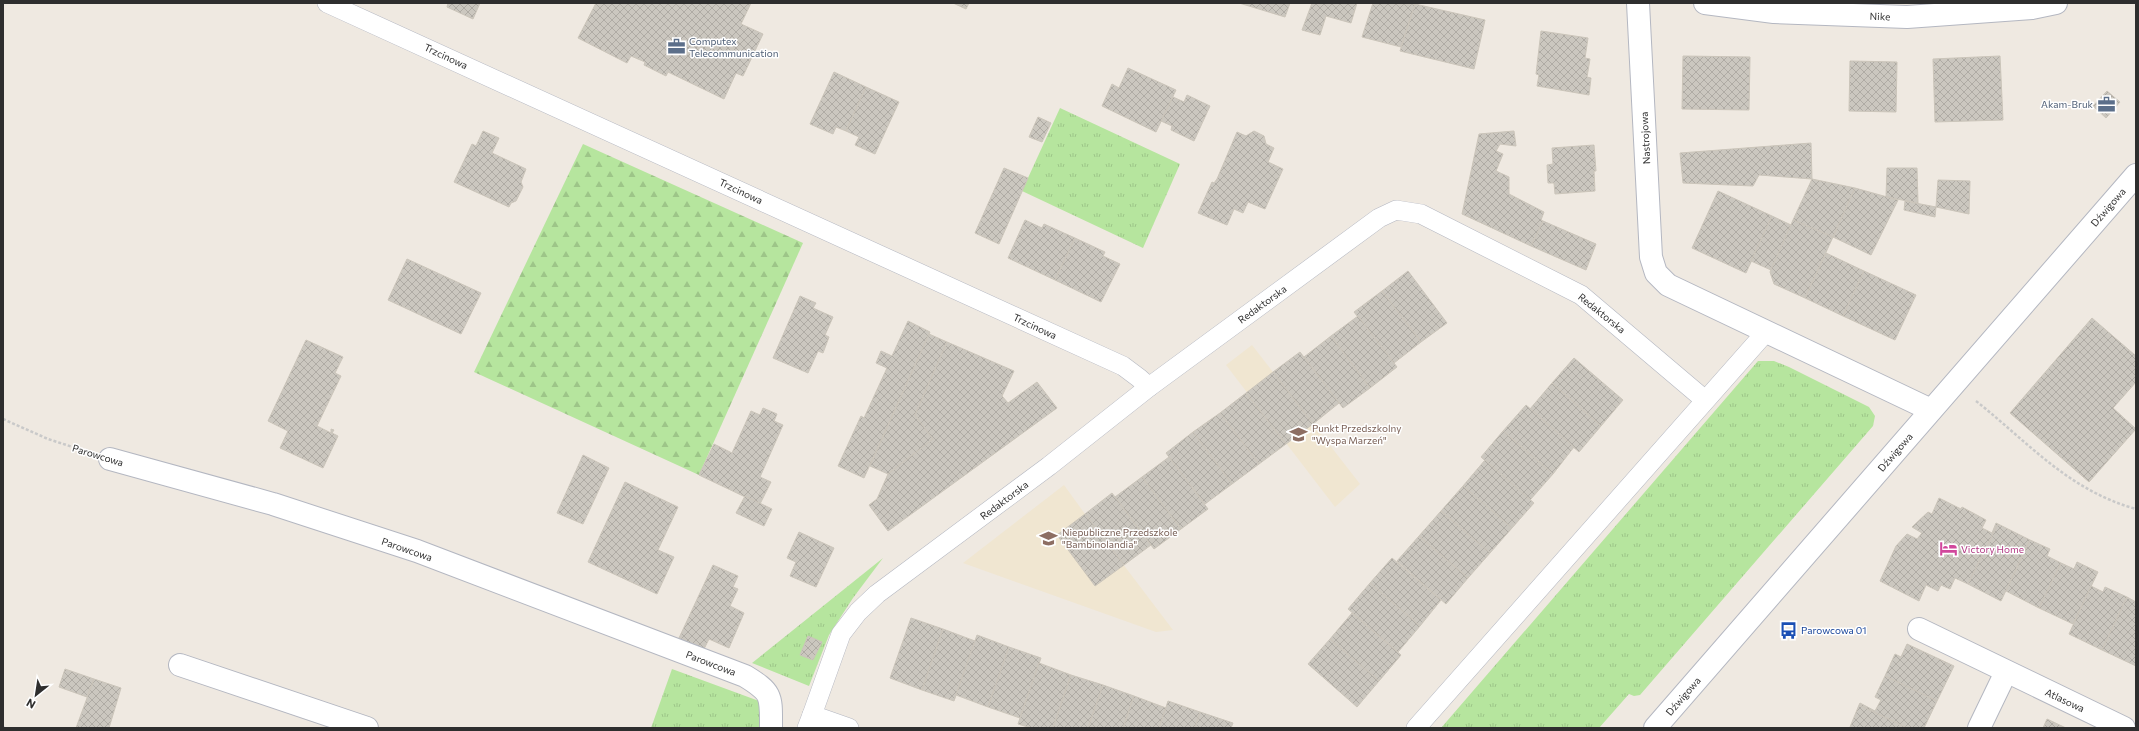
<svg xmlns="http://www.w3.org/2000/svg" width="2139" height="731" font-family="Commissioner,sans-serif">
<style>
.education{fill:#f0e6d1}
.grass{fill:url(#grass-tufts)}
.forest{fill:url(#forest-firs)}
.building{fill:url(#building-cross-hatch);stroke:#cbc5ba}
.lines{fill:none;stroke-linecap:round;stroke-linejoin:round}
.lane-casing{stroke:#b4b7c1;stroke-width:20}
.street-casing{stroke:#b4b7c1;stroke-width:24}
.secondary-casing{stroke:#b4b7c1;stroke-width:24}
.path{stroke:#c9c9c9;stroke-width:2.5;stroke-dasharray:3 2;stroke-linecap:butt}
.lane{stroke:#fff;stroke-width:19}
.street{stroke:#fff;stroke-width:22}
.secondary{stroke:#fff;stroke-width:22}
.rail{stroke:#a3a6b8;stroke-width:3}
.labels{text-anchor:middle;dominant-baseline:central;stroke-width:3;stroke-linejoin:round;paint-order:stroke}
.street-label{font-size:10px;fill:#2e2e2e;stroke:#fff}
.service-label{font-size:10px;fill:#4e5e75;stroke:#fff;text-anchor:start}
.education-label{font-size:10px;fill:#785e54;stroke:#fff;text-anchor:start}
.hotel-label{font-size:10px;fill:#b23c85;stroke:#fff;text-anchor:start}
.transit-label{font-size:10px;fill:#164399;stroke:#fff;text-anchor:start}
</style>
<defs>
<pattern id="grass-tufts" width="24" height="20" patternUnits="userSpaceOnUse"><rect width="24" height="20" fill="#b6e59e"/><path d="M3 7l-1-3M5 7V3M7 7l1-3M15 17l-1-3M17 17v-4M19 17l1-3" fill="none" stroke="#9dc588"/></pattern>
<pattern id="forest-firs" width="22" height="20" patternUnits="userSpaceOnUse"><rect width="22" height="20" fill="#b6e59e"/><path d="M5 1l3.5 6h-7zM16 11l3.5 6h-7z" fill="#9dc588"/></pattern>
<pattern id="building-cross-hatch" width="8" height="8" patternUnits="userSpaceOnUse"><rect width="8" height="8" fill="#cbc7bf"/><path d="M0 0l8 8M0 8l8-8" fill="none" stroke="#afaba4"/></pattern>
</defs>
<rect width="100%" height="100%" fill="#efe9e1"/>
<!-- education -->
<g class="education">
<path d="M1252,345L1360,484L1335,507L1226,365Z"/>
<path d="M1064,485L1085,514L1173,630L1156,632L963,563Z"/>
</g>
<!-- grass -->
<g class="grass">
<path d="M1060,108L1180,164L1143,248L1022,191Z"/>
<path d="M1758,361H1774L1789,367L1869,407L1875,416L1873,426L1640,695L1634,696L1629,694L1599,728H1441Z"/>
<path d="M883,558L853,598L829,635L809,686L752,663Z"/>
<path d="M672,669L759,701L764,728H651Z"/>
</g>
<!-- forest -->
<path class="forest" d="M583,144L803,243L699,475L474,372Z"/>
<!-- building -->
<g class="building">
<path d="M448,3H480L473,19L447,7Z"/>
<path d="M596,3H751L741,24L763,34L743,76L736,73L724,99L668,72L666,76L644,65L645,62L631,56L627,63L578,38Z"/>
<path d="M953,3H969L966,9Z"/>
<path d="M1239,3H1290L1285,17Z"/>
<path d="M1312,3H1357L1351,23L1326,16L1320,35L1302,30Z"/>
<path d="M1373,3L1415,4L1401,47L1362,37Z"/>
<path d="M1415,4L1485,20L1474,69L1400,51Z"/>
<path d="M1541,31L1588,38L1585,58L1590,59L1587,77L1591,78L1589,95L1537,86L1539,75L1536,74Z"/>
<path d="M1683,56L1750,57L1749,110L1682,109Z"/>
<path d="M2000,56L2003,120L1935,122L1933,59Z"/>
<path d="M1850,61L1897,62L1896,112L1849,111Z"/>
<path d="M1128,68L1176,90L1156,132L1102,106L1112,84L1119,88Z"/>
<path d="M834,72L866,87L846,131L836,127L833,134L810,124Z"/>
<path d="M866,87L899,102L875,154L855,145L859,137L846,131Z"/>
<path d="M2107,91L2120,102L2106,118L2093,106Z"/>
<path d="M1187,95L1210,106L1194,141L1171,130L1172,126L1161,121L1173,97L1184,102Z"/>
<path d="M1038,117L1051,123L1042,142L1029,137Z"/>
<path d="M483,131L499,138L492,153L526,169L521,182L523,187L516,201L511,203L509,207L454,182L472,144L476,146Z"/>
<path d="M1254,131L1264,136L1266,144L1274,148L1268,162L1283,169L1265,209L1248,202L1243,213L1234,209L1227,225L1198,213L1212,182L1214,183L1217,179L1237,132L1246,136Z"/>
<path d="M1514,131L1516,146L1500,144L1496,151L1503,154L1496,171L1509,177V194L1544,212L1541,220L1543,221L1531,246L1462,214L1479,134Z"/>
<path d="M1811,143L1812,179L1759,175L1753,186L1683,183L1680,153Z"/>
<path d="M1594,145L1596,171H1594L1595,191L1555,194L1554,183H1548L1547,165L1553,164L1552,148Z"/>
<path d="M1004,168L1028,178L999,244L975,233Z"/>
<path d="M1887,168H1917L1918,203L1886,197Z"/>
<path d="M1812,179L1855,188L1833,237L1793,220Z"/>
<path d="M1938,180L1970,181L1969,214L1936,207Z"/>
<path d="M1855,188L1898,200L1871,255L1833,237Z"/>
<path d="M1718,191L1772,216L1746,273L1692,248Z"/>
<path d="M1905,201L1936,207L1935,217L1904,210Z"/>
<path d="M1772,216L1791,225L1771,270L1751,261Z"/>
<path d="M1025,220L1042,228L1044,224L1075,238L1055,280L1008,258Z"/>
<path d="M1793,220L1833,237L1805,298L1774,284L1770,272Z"/>
<path d="M1543,221L1596,244L1586,270L1531,246Z"/>
<path d="M1075,238L1105,252L1103,256L1120,264L1101,302L1055,280Z"/>
<path d="M1826,253L1864,271L1843,316L1805,298Z"/>
<path d="M407,259L481,293L461,334L388,300Z"/>
<path d="M1408,271L1447,323L1421,342L1382,291Z"/>
<path d="M1864,271L1916,295L1895,340L1843,316Z"/>
<path d="M1382,291L1421,342L1394,363L1354,312Z"/>
<path d="M800,296L816,303L813,308L833,317L825,335L829,337L823,353L818,351L808,373L773,358Z"/>
<path d="M1358,316L1397,367L1370,388L1331,336Z"/>
<path d="M2092,318L2136,356V382L2113,408L2136,429L2089,482L2010,413Z"/>
<path d="M908,321L930,332L864,478L838,466L861,416L864,418L887,368L876,363L881,351L892,356Z"/>
<path d="M929,334L947,342L915,415L933,439L888,474L870,466Z"/>
<path d="M1331,336L1370,388L1343,408L1304,357Z"/>
<path d="M306,340L343,357L335,373L341,376L317,426L331,433V429L334,430L332,433L338,436L323,468L280,448L288,431L268,421Z"/>
<path d="M947,342L1014,371L1002,396L1008,403L1037,382L1057,408L888,531L869,505L877,499L888,474L933,439L915,415Z"/>
<path d="M1300,352L1339,403L1313,424L1273,372Z"/>
<path d="M1574,358L1623,400L1601,426L1552,383Z"/>
<path d="M1273,372L1313,424L1286,444L1246,393Z"/>
<path d="M1552,383L1601,426L1579,452L1530,409Z"/>
<path d="M1246,393L1286,444L1259,464L1220,413Z"/>
<path d="M1526,405L1574,447L1553,474L1503,431Z"/>
<path d="M763,408L777,414L774,421L783,425L760,477L771,482L760,504L699,475L714,444L732,453L751,411L760,415Z"/>
<path d="M1220,413L1259,464L1232,484L1193,432Z"/>
<path d="M1503,431L1553,474L1530,500L1481,457Z"/>
<path d="M1193,432L1232,484L1205,504L1166,453Z"/>
<path d="M583,455L609,468L583,524L557,513Z"/>
<path d="M1169,457L1208,509L1181,529L1142,477Z"/>
<path d="M1485,460L1534,503L1512,528L1463,486Z"/>
<path d="M1142,477L1181,529L1154,549L1115,497Z"/>
<path d="M625,482L678,507L658,550L674,557L657,594L588,562Z"/>
<path d="M1463,486L1512,528L1490,553L1441,511Z"/>
<path d="M1112,493L1151,545L1124,565L1085,514Z"/>
<path d="M745,496L772,509L764,526L736,513Z"/>
<path d="M1939,498L1961,509L1962,507L1986,520L1982,528L1992,533L1996,523L1998,524L1968,584L1955,578L1950,589L1941,585L1938,591L1926,585L1919,601L1880,581L1896,546L1907,534L1917,539L1922,533L1912,527L1928,512L1932,514Z"/>
<path d="M1441,511L1490,553L1468,578L1419,536Z"/>
<path d="M1085,514L1124,565L1095,586L1057,535Z"/>
<path d="M1998,524L2030,540L2001,601L1968,584Z"/>
<path d="M799,532L834,548L816,587L790,576L796,562L787,558Z"/>
<path d="M1419,536L1468,578L1446,604L1397,561Z"/>
<path d="M2030,540L2050,549L2047,556L2061,563L2039,608L2006,591Z"/>
<path d="M1392,558L1441,600L1420,626L1370,583Z"/>
<path d="M2077,562L2098,572L2073,624L2039,608L2061,563L2074,569Z"/>
<path d="M713,565L738,576L733,587L738,589L730,606L744,613L729,648L709,639L704,649L679,638Z"/>
<path d="M1370,583L1420,626L1398,652L1348,609Z"/>
<path d="M2091,586L2103,592L2105,587L2127,597L2102,650L2069,634Z"/>
<path d="M2127,597L2136,602V666L2102,650Z"/>
<path d="M1352,613L1401,655L1379,681L1330,639Z"/>
<path d="M911,618L943,629L922,690L890,678Z"/>
<path d="M943,629L975,641L954,701L922,690Z"/>
<path d="M977,635L1009,647L988,707L956,695Z"/>
<path d="M808,636L822,642L813,660L800,655Z"/>
<path d="M1330,639L1379,681L1357,707L1308,664Z"/>
<path d="M1907,644L1954,666L1937,701L1885,676L1895,654L1901,657Z"/>
<path d="M1009,647L1041,658L1020,718L988,707Z"/>
<path d="M1039,663L1071,675L1053,728H1031L1018,724Z"/>
<path d="M65,669L94,679L87,697L59,687Z"/>
<path d="M1071,675L1103,685L1088,728H1053Z"/>
<path d="M1885,676L1937,701L1924,728H1907L1859,705L1860,703L1875,711L1881,700L1875,697Z"/>
<path d="M94,679L121,688L109,728H76Z"/>
<path d="M1103,685L1134,696L1123,728H1088Z"/>
<path d="M1134,696L1166,708L1159,728H1123Z"/>
<path d="M1168,701L1200,712L1195,728H1159Z"/>
<path d="M1859,705L1907,728H1852L1850,727Z"/>
<path d="M1200,712L1233,723L1231,728H1195Z"/>
<path d="M2047,719L2066,728H2043Z"/>
</g>
<g class="lines">
<defs>
<g id="lane">
<path d="M327,3L1123,366L1139,378L1149,387"/>
<path d="M812,715L841,634L858,612L877,594L1049,466L1149,387L1379,218L1396,210L1421,214L1581,295L1705,400"/>
<path d="M807,728L812,715L849,728"/>
<path d="M1416,728L1766,332"/>
</g>
<g id="street">
<path d="M1638,3L1651,257L1656,273L1668,285L1931,410"/>
<path d="M1705,3L1774,12L1907,17L2032,8L2056,3"/>
<path d="M110,459L273,504L417,551L745,676C773,693 771,696 771,728"/>
<path d="M1919,629L2124,728"/>
<path d="M180,665L367,728"/>
<path d="M1979,728L2006,672"/>
</g>
<path id="secondary" d="M1655,728L2136,175"/>
</defs>
<!-- lane casing -->
<use href="#lane" class="lane-casing"/>
<!-- street casing -->
<use href="#street" class="street-casing"/>
<!-- secondary casing -->
<use href="#secondary" class="secondary-casing"/>
<!-- path -->
<g class="path">
<path d="M1976,401C2029,443 2068,490 2136,509"/>
<path d="M3,419L48,439L85,451"/>
</g>
<!-- lane -->
<use href="#lane" class="lane"/>
<!-- street -->
<use href="#street" class="street"/>
<!-- secondary -->
<use href="#secondary" class="secondary"/>
<!-- rail -->
<path class="rail" d="M3,727V728"/>
</g>
<!-- icons -->
<defs>
<symbol id="office-bare" viewBox="-9 -9 18 18"><path d="M-6-3h4V-5.5h4V-3h4V5H-6ZM-1-4.5V-3h2v-1.5ZM-6 0V1H6V0Z" fill="#5c6f8a" stroke="#fff" stroke-width="2.5" paint-order="stroke"/></symbol>
<symbol id="school-bare" viewBox="-9 -9 18 18"><path d="M0-5L7-2L0 1L-7-2ZM-4 1L0 2.5L4 1V4Q0 6-4 4Z" fill="#8d6e63" stroke="#fff" stroke-width="2.5" paint-order="stroke"/></symbol>
<symbol id="hotel-bare" viewBox="-9 -9 18 18"><path d="M-6-4.5h1.5V1H6V5H4.5V3h-9V5H-6ZM-4 0a1.8 1.8 0 1 1 3.6 0ZM.5 0V-2.5h3Q6-2.5 6 0Z" fill="#d1479c" stroke="#fff" stroke-width="2.5" paint-order="stroke"/></symbol>
<symbol id="bus-bare" viewBox="-9 -9 18 18"><path d="M-5-6H5V4H4V6H2V4H-2V6H-4V4H-5ZM-3.5-4V0h7V-4ZM-3.5 1.2v1.5H-2V1.2ZM2 1.2v1.5H3.5V1.2Z" fill="#1a4fb4" stroke="#fff" stroke-width="2.5" paint-order="stroke"/></symbol>
</defs>
<g fill-rule="evenodd">
<use href="#office-bare" x="664" y="34" width="25" height="25"/>
<use href="#office-bare" x="2094" y="92" width="25" height="25"/>
<use href="#school-bare" x="1286" y="422" width="25" height="25"/>
<use href="#school-bare" x="1036" y="526" width="25" height="25"/>
<use href="#hotel-bare" x="1936" y="536" width="25" height="25"/>
<use href="#bus-bare" x="1776" y="618" width="25" height="25"/>
</g>
<g class="labels">
<!-- street labels -->
<g class="street-label">
<text transform="translate(1880 16) rotate(2)">Nike</text>
<text transform="translate(446 56) rotate(25)">Trzcinowa</text>
<text transform="translate(1645 138) rotate(-93)">Nastrojowa</text>
<text transform="translate(741 191) rotate(25)">Trzcinowa</text>
<text transform="translate(2108 207) rotate(-49)">Dźwigowa</text>
<text transform="translate(1262 304) rotate(-36)">Redaktorska</text>
<text transform="translate(1602 313) rotate(39)">Redaktorska</text>
<text transform="translate(1035 326) rotate(25)">Trzcinowa</text>
<text transform="translate(1895 452) rotate(-49)">Dźwigowa</text>
<text transform="translate(98 455) rotate(17)">Parowcowa</text>
<text transform="translate(1004 500) rotate(-37)">Redaktorska</text>
<text transform="translate(407 549) rotate(19)">Parowcowa</text>
<text transform="translate(711 663) rotate(21)">Parowcowa</text>
<text transform="translate(1683 696) rotate(-49)">Dźwigowa</text>
<text transform="translate(2065 700) rotate(25)">Atlasowa</text>
</g>
<!-- service labels -->
<g class="service-label">
<text x="689" y="41">Computex<tspan x="689" dy="12">Telecommunication</tspan></text>
<text x="2093" y="104" text-anchor="end">Akam-Bruk</text>
</g>
<!-- education labels -->
<g class="education-label">
<text x="1312" y="428">Punkt Przedszkolny<tspan x="1312" dy="12">"Wyspa Marzeń"</tspan></text>
<text x="1062" y="532">Niepubliczne Przedszkole<tspan x="1062" dy="12">"Bambinolandia"</tspan></text>
</g>
<!-- hotel labels -->
<g class="hotel-label">
<text x="1961" y="549">Victory Home</text>
</g>
<!-- transit labels -->
<g class="transit-label">
<text x="1801" y="630">Parowcowa 01</text>
</g>
</g>
<!-- border -->
<rect width="2139" height="731" fill="none" stroke="#2e2e2e" stroke-width="8"/>
<!-- north arrow -->
<g transform="translate(36 695) rotate(210)" stroke="#ffffff" stroke-width="3" paint-order="stroke">
<path d="M0-3L7 15L0 10L-7 15Z" fill="#2e2e2e"/>
<text y="-6" font-size="11" font-weight="bold" text-anchor="middle" fill="#2e2e2e">N</text>
</g>
</svg>
